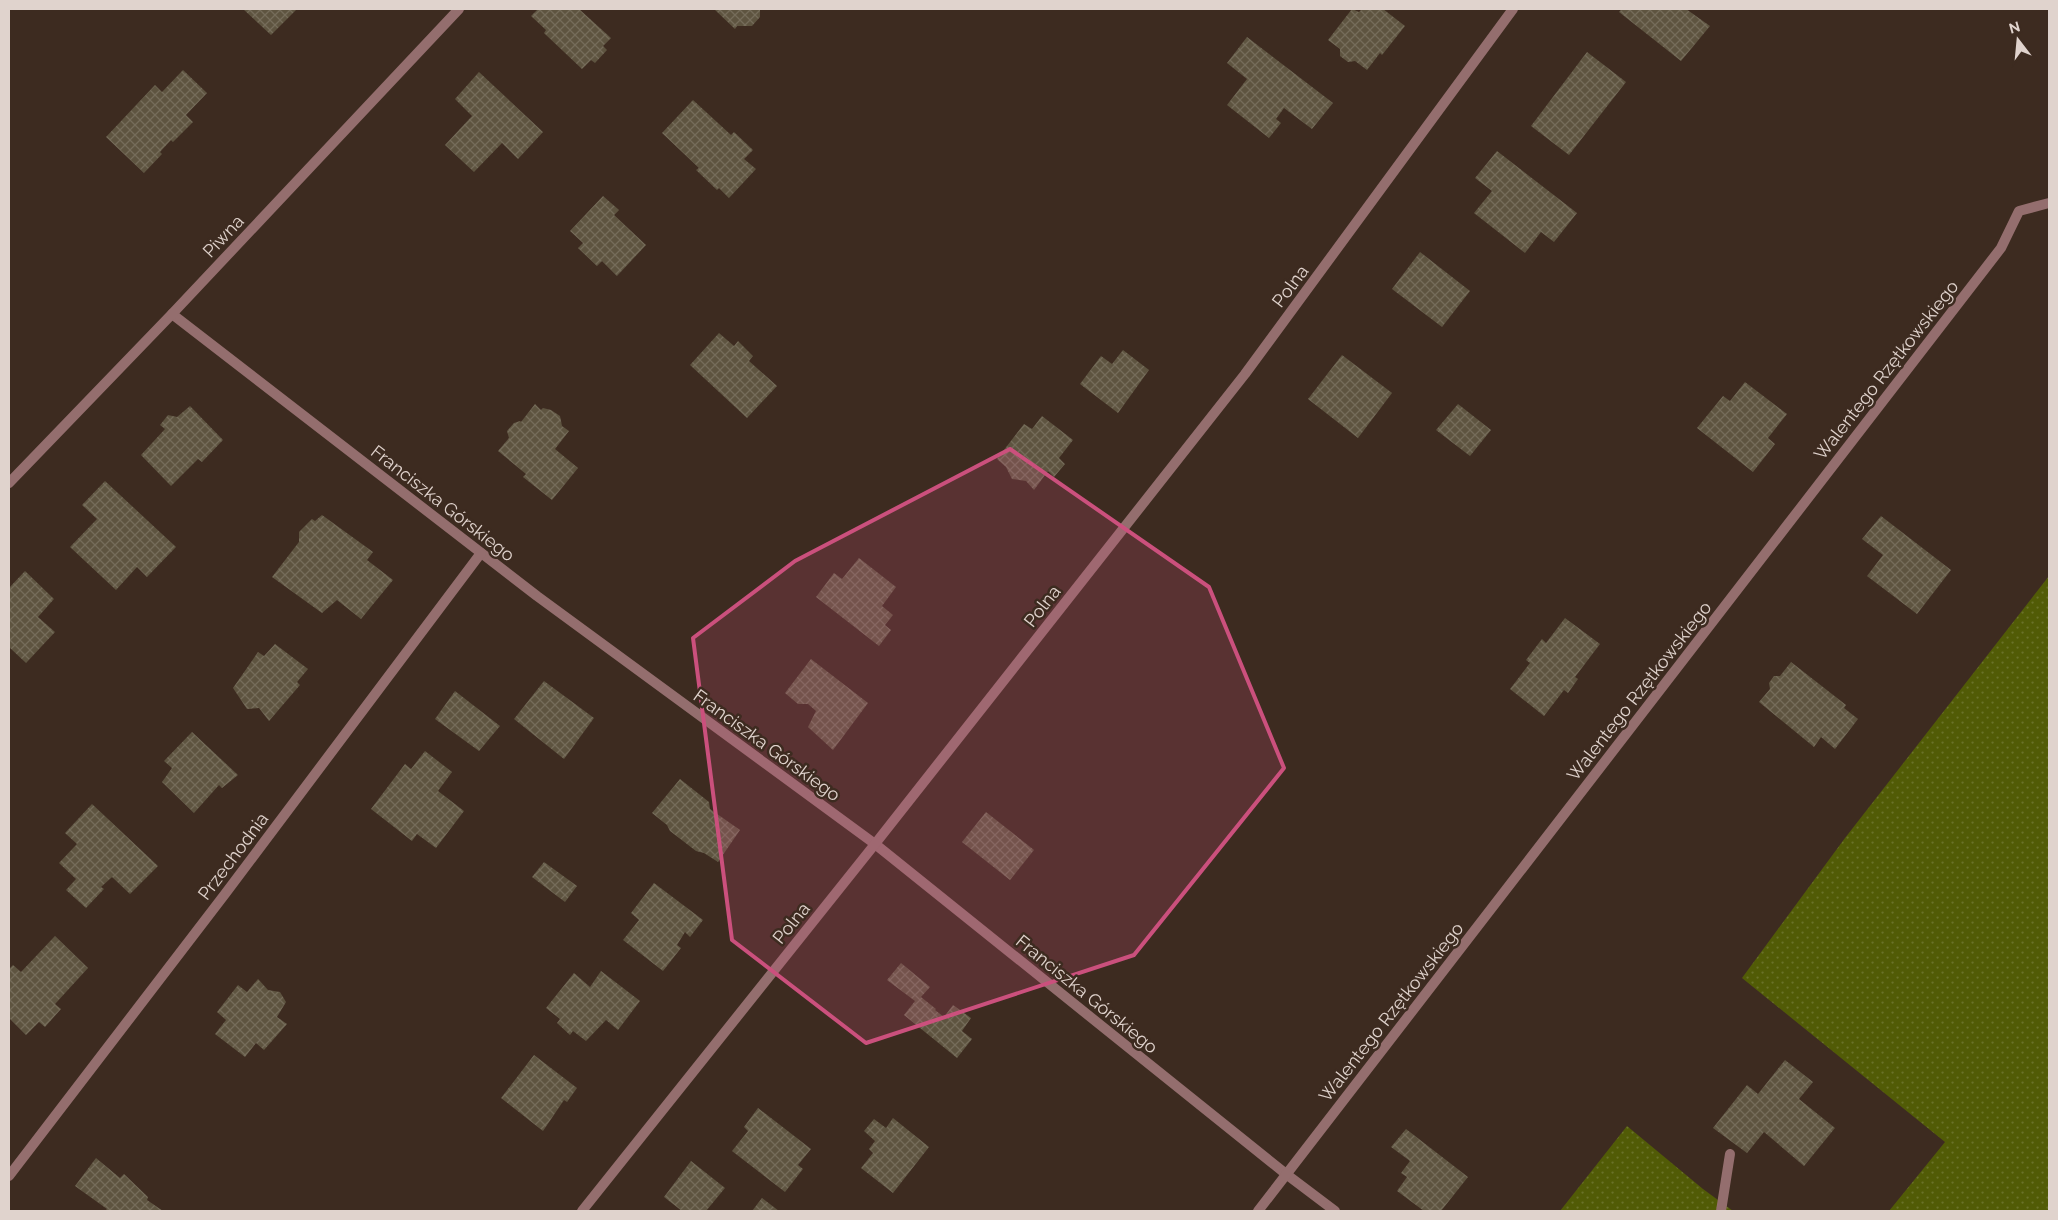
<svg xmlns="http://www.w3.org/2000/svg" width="2058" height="1220" font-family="Raleway,sans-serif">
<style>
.grass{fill:url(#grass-dots)}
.building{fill:url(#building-cross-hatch)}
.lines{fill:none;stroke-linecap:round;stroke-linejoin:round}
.lane{stroke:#946e6e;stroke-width:10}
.street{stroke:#946e6e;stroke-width:10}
.marked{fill:#cb507d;fill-opacity:0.2;stroke:#cb507d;stroke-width:4;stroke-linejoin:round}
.labels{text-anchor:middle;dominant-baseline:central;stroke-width:5;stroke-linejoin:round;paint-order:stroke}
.street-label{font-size:18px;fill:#e0d3cd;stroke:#3d2b20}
</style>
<defs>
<pattern id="grass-dots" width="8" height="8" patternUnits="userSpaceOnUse" patternTransform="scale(1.25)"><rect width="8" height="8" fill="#515b06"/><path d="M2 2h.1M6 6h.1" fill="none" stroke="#6a7229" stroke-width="1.8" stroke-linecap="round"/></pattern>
<pattern id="building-cross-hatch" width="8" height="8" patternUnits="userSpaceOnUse" patternTransform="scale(1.25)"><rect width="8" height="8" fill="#5e5440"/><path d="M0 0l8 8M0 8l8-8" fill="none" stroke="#756c5a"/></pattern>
</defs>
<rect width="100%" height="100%" fill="#3d2b20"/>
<!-- grass -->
<g class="grass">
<path d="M2049,576V1211H1889L1945,1142L1742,978L1845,838Z"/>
<path d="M1627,1126L1703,1189L1733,1211H1560Z"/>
</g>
<!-- building -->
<g class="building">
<path d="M243,9H297L271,35Z"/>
<path d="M538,9H579L611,38L603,46L607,50L595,63L591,60L582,69L544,33L546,30L531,16Z"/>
<path d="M714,9H760V17L752,26H737L735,29Z"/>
<path d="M1352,9L1359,12L1362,9H1383L1405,26L1382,55L1380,53L1367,70L1355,61L1348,62L1340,56V49L1328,40Z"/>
<path d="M1622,9H1686L1710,26L1681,61L1619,12Z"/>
<path d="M1247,37L1333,103L1312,129L1284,108L1276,119L1281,123L1269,138L1227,105L1247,79L1227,63Z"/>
<path d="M1587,52L1626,82L1569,155L1531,126Z"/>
<path d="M183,70L207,93L186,115L193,122L173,142L171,140L160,152L162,154L144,173L106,137L155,85L162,92Z"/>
<path d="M479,72L543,132L518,159L502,143L474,172L445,145L472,116L455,99Z"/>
<path d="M693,100L731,135L734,132L753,150L744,159L756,169L729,198L719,188L717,190L696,170L699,168L662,133Z"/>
<path d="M1497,151L1577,213L1554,242L1541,232L1525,253L1474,213L1492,191L1475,178Z"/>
<path d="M603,196L619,210L614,215L646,245L617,276L602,261L597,266L578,248L583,243L570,231Z"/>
<path d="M1420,252L1470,291L1442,327L1392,289Z"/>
<path d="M719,333L734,346L738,341L753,356L749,361L777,386L747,418L690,365Z"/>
<path d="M1123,350L1149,370L1118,413L1080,384L1101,356L1112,364Z"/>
<path d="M1342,355L1392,393L1358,438L1308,399Z"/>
<path d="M1745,382L1787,414L1768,438L1775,444L1753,472L1697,428L1723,396L1730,401Z"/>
<path d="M535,404L541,410L543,408L551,410L560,416L562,426L569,431L555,449L578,468L552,500L523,477L526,474L498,451L509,438L507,431L514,423L520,421L521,422Z"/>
<path d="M1458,404L1491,430L1470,456L1436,430Z"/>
<path d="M190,406L223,440L202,462L198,459L171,486L141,455L165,429L160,425L168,415L177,417Z"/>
<path d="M1042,416L1073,440L1059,458L1065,464L1054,477L1048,471L1034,490L1026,481L1012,479L1006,467L997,459L1024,424L1032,429Z"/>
<path d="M105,481L176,547L147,577L137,567L116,590L70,547L97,519L82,505Z"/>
<path d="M322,515L373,552L367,560L393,580L361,619L337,600L322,613L272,577L299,542V532L312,519L315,521Z"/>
<path d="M1881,516L1951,570L1917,614L1867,576L1883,555L1862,539Z"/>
<path d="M859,558L896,587L882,606L893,615L885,625L891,630L879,646L816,597L834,573L842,579Z"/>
<path d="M25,571L54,599L38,617L55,632L26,663L9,647V588Z"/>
<path d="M1565,618L1600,644L1575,677L1578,679L1568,693L1564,690L1544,716L1510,689L1530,663L1526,660L1542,639L1546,643Z"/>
<path d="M275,644L308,669L297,682L300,685L269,721L259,708L247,709L233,688L258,652L264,656Z"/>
<path d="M811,659L868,703L833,750L808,727L816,711L808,704H798L785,693Z"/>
<path d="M1791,662L1846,705L1844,708L1858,719L1835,749L1821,737L1814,747L1759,702L1770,689L1769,683L1774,676H1780Z"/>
<path d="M544,681L594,718L564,759L514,719Z"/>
<path d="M455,691L500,726L479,751L435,719Z"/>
<path d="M192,732L238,775L222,788L219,785L194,813L162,782L172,768L164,761Z"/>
<path d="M425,751L452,772L438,791L464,811L436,848L417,834L412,841L371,809L405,764L411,769Z"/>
<path d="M680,779L709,802L710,809L740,830L718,862L704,853L696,851L670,831L667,825L652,813Z"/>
<path d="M92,804L158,866L130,894L112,877L101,887L104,889L86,908L66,890L76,879L59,863L77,844L65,833Z"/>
<path d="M986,812L1034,850L1010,880L962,842Z"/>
<path d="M544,862L577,886L565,902L532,877Z"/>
<path d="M654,883L703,920L690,937L685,932L677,945L681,948L663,971L623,940L639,920L631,913Z"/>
<path d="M55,936L88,968L55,1004L61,1009L45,1027L39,1022L26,1035L9,1018V969L13,965L21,972Z"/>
<path d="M901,963L930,987L921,997L936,1009L935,1010L944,1017L953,1005L971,1018L962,1031L972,1039L957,1058L904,1015L915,1001L887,980Z"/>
<path d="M601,971L640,1001L618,1030L606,1020L586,1041L573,1031L570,1035L557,1023L560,1019L546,1008L574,973L590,987Z"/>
<path d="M258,979L268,990L280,992L286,1002L277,1017L287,1024L264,1050L256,1043L245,1057L215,1034L226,1020L217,1012L238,985L247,992Z"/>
<path d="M534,1055L577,1088L567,1102L564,1100L543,1131L501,1098Z"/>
<path d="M1785,1060L1813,1082L1799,1099L1835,1128L1804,1166L1764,1132L1747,1153L1713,1128L1747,1085L1758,1094Z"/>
<path d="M758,1108L811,1149L798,1165L803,1169L785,1192L732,1151L748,1131L744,1127Z"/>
<path d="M893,1118L929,1147L893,1193L861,1168L873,1153L869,1149L875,1141L864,1131L874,1119L886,1128Z"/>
<path d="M1406,1129L1468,1177L1441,1211H1424L1397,1191L1407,1177L1401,1173L1410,1161L1391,1147Z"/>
<path d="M96,1158L120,1178L124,1174L148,1197L147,1200L163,1211H105L107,1209L75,1186Z"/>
<path d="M691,1161L725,1188L706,1211H682L664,1197Z"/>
<path d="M762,1198L779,1211H752Z"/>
</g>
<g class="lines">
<!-- lane -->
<path class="lane" d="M1721,1211L1730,1154"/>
<!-- street -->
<g class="street">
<path d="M172,314L537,596L875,844L1286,1174L1335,1211"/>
<path d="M9,483L172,314L459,9"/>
<path d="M9,1176L225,894L481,553"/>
<path d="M582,1211L875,844L1245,374L1513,9"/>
<path d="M1258,1211L2001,248L2019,211L2049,203"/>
</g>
</g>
<!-- marked area -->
<path class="marked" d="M1010,449L1209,587L1284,768L1134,955L866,1043L732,940L693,638L795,561Z"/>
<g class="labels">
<!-- street labels -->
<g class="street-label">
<text transform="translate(223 236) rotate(-47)">Piwna</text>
<text transform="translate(1290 286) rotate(-53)">Polna</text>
<text transform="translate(1886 370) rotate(-52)">Walentego Rzętkowskiego</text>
<text transform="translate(443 503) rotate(38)">Franciszka Górskiego</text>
<text transform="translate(1042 606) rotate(-52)">Polna</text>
<text transform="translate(1639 691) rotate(-52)">Walentego Rzętkowskiego</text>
<text transform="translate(767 745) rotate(36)">Franciszka Górskiego</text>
<text transform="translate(233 856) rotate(-53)">Przechodnia</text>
<text transform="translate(791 923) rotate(-51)">Polna</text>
<text transform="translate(1087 994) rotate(39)">Franciszka Górskiego</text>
<text transform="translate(1391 1012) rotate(-52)">Walentego Rzętkowskiego</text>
</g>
</g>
<!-- border -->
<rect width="2058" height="1220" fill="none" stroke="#e0d3cd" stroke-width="20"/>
<!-- north arrow -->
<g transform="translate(2018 40) rotate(344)" stroke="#3d2b20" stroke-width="4" paint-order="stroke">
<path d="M0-4L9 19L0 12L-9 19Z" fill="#e0d3cd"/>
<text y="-8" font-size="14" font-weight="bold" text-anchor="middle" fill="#e0d3cd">N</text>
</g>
</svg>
